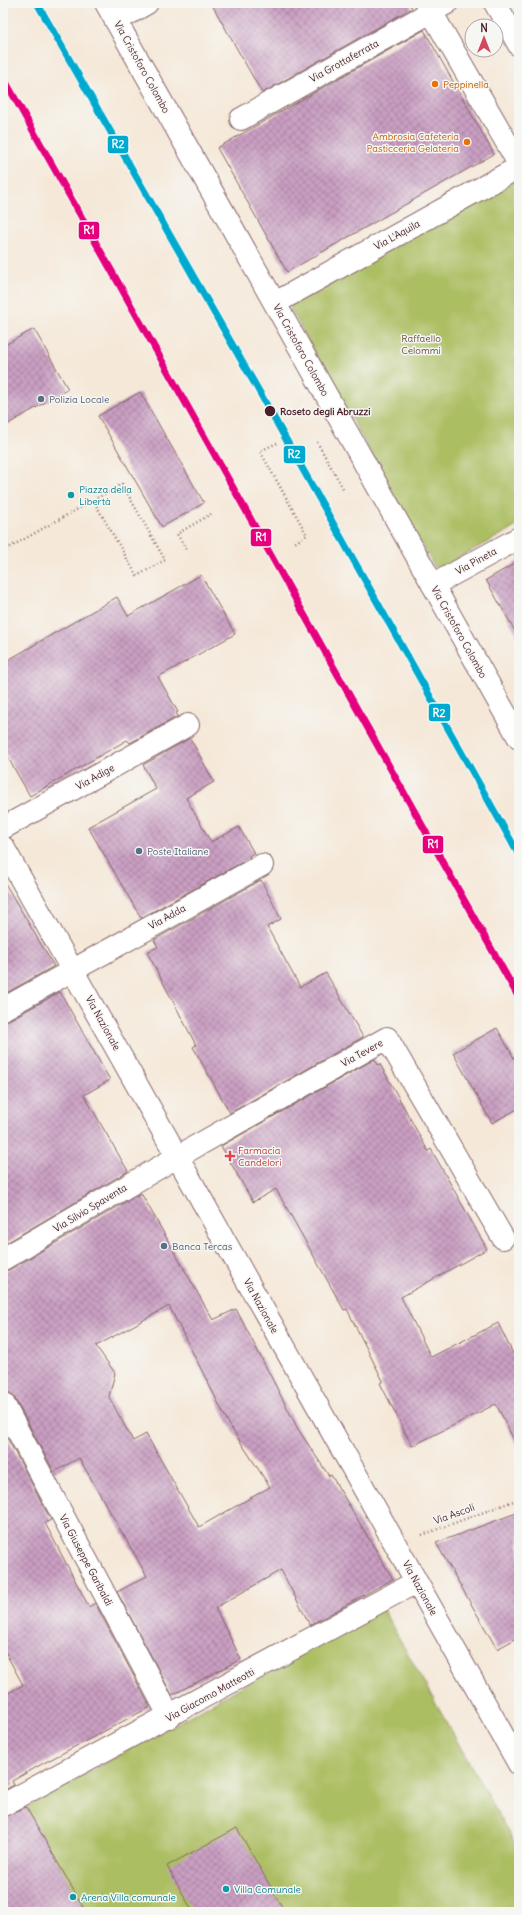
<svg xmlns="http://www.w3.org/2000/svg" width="522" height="1915" font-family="Delius,sans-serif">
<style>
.park{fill:#acbe62;stroke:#7b6e46}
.building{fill:url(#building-cross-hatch);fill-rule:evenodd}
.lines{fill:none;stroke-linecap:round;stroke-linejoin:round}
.pedestrian-casing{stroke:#866568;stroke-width:24}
.minor-casing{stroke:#866568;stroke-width:24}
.primary-casing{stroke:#866568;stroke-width:24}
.path{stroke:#866568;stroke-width:2.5;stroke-dasharray:1 3;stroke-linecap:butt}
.pedestrian{stroke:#fff;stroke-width:22}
.minor{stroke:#fff;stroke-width:22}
.primary{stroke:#fff;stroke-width:22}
.rail-1-casing{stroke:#f6f6f2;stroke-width:10}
.rail-2-casing{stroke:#f6f6f2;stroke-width:10}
.rail-1{stroke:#e5007d;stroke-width:7}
.rail-2{stroke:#00a9ce;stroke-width:7}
.food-dot{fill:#e8710a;stroke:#f6f6f2;stroke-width:1.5}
.service-dot{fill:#5c6f8a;stroke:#f6f6f2;stroke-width:1.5}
.stop-dot{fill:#4a1f2b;stroke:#f6f6f2;stroke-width:1.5}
.culture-dot{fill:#0f9aa8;stroke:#f6f6f2;stroke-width:1.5}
.health-dot{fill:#e0444e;stroke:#f6f6f2;stroke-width:1.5}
.labels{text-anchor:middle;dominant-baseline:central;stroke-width:3;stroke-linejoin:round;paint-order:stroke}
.street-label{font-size:10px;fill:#4a1f2b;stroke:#f6f6f2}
.food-label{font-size:10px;fill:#c56008;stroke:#f6f6f2;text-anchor:start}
.park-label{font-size:10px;fill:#674f3c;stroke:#f6f6f2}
.service-label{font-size:10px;fill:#4e5e75;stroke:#f6f6f2;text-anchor:start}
.stop-label{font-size:10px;font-weight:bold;fill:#4a1f2b;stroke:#f6f6f2;text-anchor:start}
.culture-label{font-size:10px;fill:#0d838f;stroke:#f6f6f2;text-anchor:start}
.health-label{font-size:10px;fill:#be3a42;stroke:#f6f6f2;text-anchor:start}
.line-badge{stroke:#f6f6f2;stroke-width:1.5}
.badge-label{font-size:11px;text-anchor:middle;font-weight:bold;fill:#fff}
</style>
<defs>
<pattern id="building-cross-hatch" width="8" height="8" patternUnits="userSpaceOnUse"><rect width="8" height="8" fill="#c99fc2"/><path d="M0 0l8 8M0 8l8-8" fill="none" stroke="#a5819e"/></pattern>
</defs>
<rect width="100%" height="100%" fill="#f6f6f2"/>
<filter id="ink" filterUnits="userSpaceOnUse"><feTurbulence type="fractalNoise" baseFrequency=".025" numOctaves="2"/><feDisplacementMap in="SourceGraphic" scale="8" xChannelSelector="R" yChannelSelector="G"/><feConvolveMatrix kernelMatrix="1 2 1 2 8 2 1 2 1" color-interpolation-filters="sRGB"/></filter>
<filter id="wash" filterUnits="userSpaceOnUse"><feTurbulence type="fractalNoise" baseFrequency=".012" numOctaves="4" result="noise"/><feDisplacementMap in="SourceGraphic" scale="16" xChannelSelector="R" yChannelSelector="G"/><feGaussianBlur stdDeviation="0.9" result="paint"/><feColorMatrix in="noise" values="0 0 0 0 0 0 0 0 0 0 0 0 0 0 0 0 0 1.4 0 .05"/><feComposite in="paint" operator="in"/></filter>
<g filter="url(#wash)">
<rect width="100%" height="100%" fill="#f5e8d8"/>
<!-- park -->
<g class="park">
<path d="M516,180L519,185V525L436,570L289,306Z"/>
<path d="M382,1608L519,1851V1912H26L25,1808Z"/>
</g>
<g id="blocks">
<!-- building -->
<g class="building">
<path d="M211,3H409L412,8L262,93Z"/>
<path d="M424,30L494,154L287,272L217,148Z"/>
<path d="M34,329L68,389L3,427V346Z"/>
<path d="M140,392L204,503L162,527L98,416Z"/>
<path d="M519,561V638L486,580Z"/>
<path d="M201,575L235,634L158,677L178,712L176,713L178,716L130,743L127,740L30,796L3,749V663L117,597L128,616Z"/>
<path d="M190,738L214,782L186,798L211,842L239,827L254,853L249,856L250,858L141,918L88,827L156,789L143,765Z"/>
<path d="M3,880L54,966L3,995Z"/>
<path d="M261,880L281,919L267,927L300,987L326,973L363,1037L230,1113L193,1047L196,1045L147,952L158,947L154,940Z"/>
<path d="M60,992L110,1080L84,1095L128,1171L3,1245V1021L9,1020Z"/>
<path d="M497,1028L519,1067V1108L492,1123L453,1053Z"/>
<path d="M375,1059L378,1065L380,1064L428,1151L431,1149L487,1249L401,1297L431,1357L498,1323L519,1366V1450L496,1404L412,1446L380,1383L383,1381L347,1309L344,1310L276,1189L253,1202L221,1146Z"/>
<path d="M141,1193L213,1320L236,1309L298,1429L329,1476L331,1475L393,1579L310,1625L281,1570L215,1608L241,1659L172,1695L117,1592L147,1576L79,1458L54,1472L14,1397L9,1392L3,1391V1271L9,1270ZM169,1306L230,1426L270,1487L199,1527L146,1434L133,1441L109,1397L115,1373L96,1346Z"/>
<path d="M3,1430L51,1520L45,1523L89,1607L95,1603L150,1707L42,1764L12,1781L14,1785L3,1791V1696L23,1685L3,1648Z"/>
<path d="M519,1512V1637L497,1649L436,1543Z"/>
<path d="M26,1807L86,1912H3V1817Z"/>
<path d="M237,1828L285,1912H193L167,1866Z"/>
</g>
</g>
</g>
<g filter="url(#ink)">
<use href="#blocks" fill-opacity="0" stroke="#866568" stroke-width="1"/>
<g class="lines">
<defs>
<g id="pedestrian">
<path d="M426,3L519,164"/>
<path d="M241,119L447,3"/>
</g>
<g id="minor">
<path d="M106,3L519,738"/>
<path d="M495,3L519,45"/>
<path d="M116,21L147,3"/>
<path d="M275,303L519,167"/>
<path d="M433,585L519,538"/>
<path d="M3,828L188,725"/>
<path d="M3,1009L262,865"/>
<path d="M3,1259L177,1157L387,1038L503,1238"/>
<path d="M3,1403L170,1717"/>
<path d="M3,1805L416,1582"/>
</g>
<path id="primary" d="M3,847L519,1764"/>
</defs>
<!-- pedestrian casing -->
<use href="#pedestrian" class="pedestrian-casing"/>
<!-- minor casing -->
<use href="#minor" class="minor-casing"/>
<!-- primary casing -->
<use href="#primary" class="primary-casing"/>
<!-- path -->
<g class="path">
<path d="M317,442L344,490"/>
<path d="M277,443L260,451L307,535L293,544"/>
<path d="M186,549L177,534L211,514"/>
<path d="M3,551L122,484L165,560L137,576L93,500"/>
<path d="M422,1535L519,1499"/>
</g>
<!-- pedestrian -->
<use href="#pedestrian" class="pedestrian"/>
<!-- minor -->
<use href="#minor" class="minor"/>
<!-- primary -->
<use href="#primary" class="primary"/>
<defs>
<path id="rail-1" d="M3,77L519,998"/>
<path id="rail-2" d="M37,3L260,393L519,855"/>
</defs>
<!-- rail-1 casing -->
<use href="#rail-1" class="rail-1-casing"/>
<!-- rail-2 casing -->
<use href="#rail-2" class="rail-2-casing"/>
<!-- rail-1 -->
<use href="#rail-1" class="rail-1"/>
<!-- rail-2 -->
<use href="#rail-2" class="rail-2"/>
</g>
</g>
<!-- markers -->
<g class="food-dot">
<circle cx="435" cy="84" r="4"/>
<circle cx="467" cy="142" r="4"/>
</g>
<g class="service-dot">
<circle cx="41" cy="399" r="4"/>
<circle cx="139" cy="851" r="4"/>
<circle cx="164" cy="1246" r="4"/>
</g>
<circle class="stop-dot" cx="270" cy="411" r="6"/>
<g class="culture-dot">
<circle cx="71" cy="495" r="4"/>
<circle cx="226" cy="1889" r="4"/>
<circle cx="73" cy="1897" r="4"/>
</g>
<path class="health-dot" d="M228 1150h4v4h4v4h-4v4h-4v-4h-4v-4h4z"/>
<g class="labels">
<!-- street labels -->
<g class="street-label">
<text transform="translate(344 61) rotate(-29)">Via Grottaferrata</text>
<text transform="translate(142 67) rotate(61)">Via Cristoforo Colombo</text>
<text transform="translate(397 235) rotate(-29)">Via L'Aquila</text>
<text transform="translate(301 350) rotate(61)">Via Cristoforo Colombo</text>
<text transform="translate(476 561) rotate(-29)">Via Pineta</text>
<text transform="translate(459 632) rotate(61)">Via Cristoforo Colombo</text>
<text transform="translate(95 777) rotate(-29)">Via Adige</text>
<text transform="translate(167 917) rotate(-29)">Via Adda</text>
<text transform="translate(103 1023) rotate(61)">Via Nazionale</text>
<text transform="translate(362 1053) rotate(-29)">Via Tevere</text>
<text transform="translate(90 1208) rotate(-31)">Via Silvio Spaventa</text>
<text transform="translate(261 1306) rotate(61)">Via Nazionale</text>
<text transform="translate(454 1514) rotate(-20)">Via Ascoli</text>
<text transform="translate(86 1560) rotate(62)">Via Giuseppe Garibaldi</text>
<text transform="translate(420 1588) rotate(61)">Via Nazionale</text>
<text transform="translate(210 1695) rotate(-29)">Via Giacomo Matteotti</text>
</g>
<!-- food labels -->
<g class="food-label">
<text x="443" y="84">Peppinella</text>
<text x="459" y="136" text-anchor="end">Ambrosia Cafetería<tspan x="459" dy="12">Pasticceria Gelateria</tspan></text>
</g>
<!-- park labels -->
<g class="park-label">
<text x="421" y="338">Raffaello<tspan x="421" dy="12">Celommi</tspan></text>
</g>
<!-- service labels -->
<g class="service-label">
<text x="49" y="399">Polizia Locale</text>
<text x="147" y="851">Poste Italiane</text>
<text x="172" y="1246">Banca Tercas</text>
</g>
<!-- stop labels -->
<g class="stop-label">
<text x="280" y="411">Roseto degli Abruzzi</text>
</g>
<!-- culture labels -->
<g class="culture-label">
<text x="79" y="489">Piazza della<tspan x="79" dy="12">Libertà</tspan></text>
<text x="234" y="1889">Villa Comunale</text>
<text x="81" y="1897">Arena Villa comunale</text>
</g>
<!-- health labels -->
<g class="health-label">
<text x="238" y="1150">Farmacia<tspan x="238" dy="12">Candelori</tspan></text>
</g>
</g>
<g class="line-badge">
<rect x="107" y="135" width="22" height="19" rx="4" fill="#00a9ce"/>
<rect x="78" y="221" width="22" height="19" rx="4" fill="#e5007d"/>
<rect x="283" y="445" width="23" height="19" rx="4" fill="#00a9ce"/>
<rect x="250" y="528" width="22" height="19" rx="4" fill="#e5007d"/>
<rect x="428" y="703" width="23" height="19" rx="4" fill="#00a9ce"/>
<rect x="422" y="835" width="22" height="19" rx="4" fill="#e5007d"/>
</g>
<g class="badge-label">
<text x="118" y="148">R2</text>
<text x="89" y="234">R1</text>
<text x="294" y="458">R2</text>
<text x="261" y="541">R1</text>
<text x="439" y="717">R2</text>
<text x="433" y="848">R1</text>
</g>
<!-- margin -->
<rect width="522" height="1915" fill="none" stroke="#f6f6f2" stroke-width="16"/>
<!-- north arrow -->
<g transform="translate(484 38)"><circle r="19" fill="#f6f6f2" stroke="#b1a0a2"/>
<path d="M0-3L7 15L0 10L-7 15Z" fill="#d1495b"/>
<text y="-6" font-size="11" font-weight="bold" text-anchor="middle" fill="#4a1f2b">N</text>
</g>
</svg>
